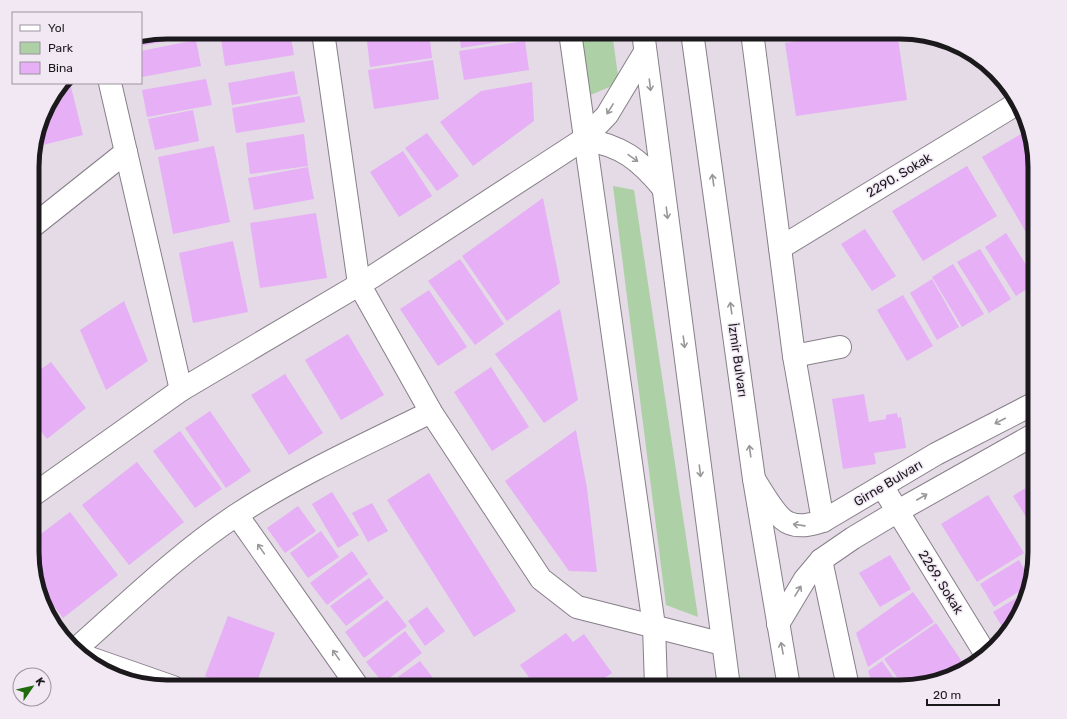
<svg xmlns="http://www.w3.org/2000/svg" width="1067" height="719" font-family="Rubik,sans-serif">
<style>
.green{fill:#add0a6}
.building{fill:#e6aff6}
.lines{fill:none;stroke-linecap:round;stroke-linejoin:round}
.minor-casing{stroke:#877f89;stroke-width:24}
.tertiary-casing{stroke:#877f89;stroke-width:24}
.secondary-casing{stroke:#877f89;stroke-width:24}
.trunk-casing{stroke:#877f89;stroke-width:24}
.minor{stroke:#fff;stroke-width:22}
.tertiary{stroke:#fff;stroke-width:22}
.secondary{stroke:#fff;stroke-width:22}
.trunk{stroke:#fff;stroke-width:22}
.oneway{stroke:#999899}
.labels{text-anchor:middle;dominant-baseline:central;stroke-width:3;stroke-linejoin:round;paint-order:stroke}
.street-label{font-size:13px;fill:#1c191d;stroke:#f1e8f4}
.rim{fill:none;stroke:#1c191d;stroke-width:5}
</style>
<rect width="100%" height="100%" fill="#e4dbe6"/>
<!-- green -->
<g class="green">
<path d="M579,32H612L619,83L588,96Z"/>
<path d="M613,186L634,190L698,617L666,605Z"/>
</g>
<!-- building -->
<g class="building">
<path d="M167,32H199L200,34L141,46V37Z"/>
<path d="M220,32H290L294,55L225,66Z"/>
<path d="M429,32L432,58L370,67L367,41Z"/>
<path d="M459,32H523L524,38L461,48Z"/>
<path d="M858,32H897L907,100L796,116L785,43Z"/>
<path d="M196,40L201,66L142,77L141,51Z"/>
<path d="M525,41L529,70L464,80L459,51Z"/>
<path d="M433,60L439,99L374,109L368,70Z"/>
<path d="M294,71L298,94L232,105L228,83Z"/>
<path d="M206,79L212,105L147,117L142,90Z"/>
<path d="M532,82L534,121L473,166L440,122L481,91Z"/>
<path d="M65,83H70L83,135L35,147L46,107Z"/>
<path d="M300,96L305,122L236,133L232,108Z"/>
<path d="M193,110L199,141L155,150L148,119Z"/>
<path d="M1026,131L1035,159V229L1027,234L982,157Z"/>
<path d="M427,133L459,176L437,191L405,148Z"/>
<path d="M304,134L308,166L250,174L246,143Z"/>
<path d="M214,146L230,222L173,234L158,157Z"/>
<path d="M403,151L432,196L399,217L370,172Z"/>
<path d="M967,166L997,216L923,261L892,211Z"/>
<path d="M308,167L314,199L254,210L248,178Z"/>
<path d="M543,198L560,283L507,321L462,256Z"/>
<path d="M316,213L327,278L260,288L250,223Z"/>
<path d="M865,229L896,276L872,291L841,244Z"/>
<path d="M1006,233L1035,279V284L1016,296L985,247Z"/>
<path d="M233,241L248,312L193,323L179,253Z"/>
<path d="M980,249L1011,299L989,313L957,262Z"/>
<path d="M460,259L504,324L475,345L428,281Z"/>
<path d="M953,264L984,314L962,327L932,277Z"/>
<path d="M932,279L959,327L937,340L910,293Z"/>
<path d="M429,290L467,347L438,366L400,309Z"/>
<path d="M903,295L933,346L907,361L877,310Z"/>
<path d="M124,301L148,361L106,390L80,330Z"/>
<path d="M560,309L578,400L544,423L495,354Z"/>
<path d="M348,334L384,395L341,420L305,360Z"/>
<path d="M51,362L86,408L47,439L33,421V375Z"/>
<path d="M491,367L529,427L492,451L454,392Z"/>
<path d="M285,374L323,433L289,455L251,395Z"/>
<path d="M864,394L869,422L886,419V415L897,413L898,418L901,417L906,448L874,453L876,464L843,469L832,399Z"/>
<path d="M210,411L251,471L226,488L185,428Z"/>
<path d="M576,430L587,488L597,572L569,571L505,481Z"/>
<path d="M180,431L222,489L195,508L153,451Z"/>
<path d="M137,462L184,522L129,565L82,505Z"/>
<path d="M429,473L516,611L474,637L387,500Z"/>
<path d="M1035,482V531L1013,496Z"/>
<path d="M332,492L359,535L338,548L312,504Z"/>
<path d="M988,495L1024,553L977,582L941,524Z"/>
<path d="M372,503L388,531L368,542L352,513Z"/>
<path d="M298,506L316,531L285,553L267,528Z"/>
<path d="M70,512L118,575L63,618L39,587L33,569V540Z"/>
<path d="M321,531L339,557L308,578L290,553Z"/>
<path d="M352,551L368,574L327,605L310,583Z"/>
<path d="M890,555L911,589L880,607L859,573Z"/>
<path d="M1019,560L1029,577L1025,588L994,607L980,584Z"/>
<path d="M369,578L384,598L346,626L330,606Z"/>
<path d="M913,592L934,622L868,667L856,633Z"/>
<path d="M1023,594L1012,627L1006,633L993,612Z"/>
<path d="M387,600L407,626L364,658L345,632Z"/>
<path d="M427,607L445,631L425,646L408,621Z"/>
<path d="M228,616L275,633L255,687H233L205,676Z"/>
<path d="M936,623L967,669L904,687L884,659Z"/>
<path d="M405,631L422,653L383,683L366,662Z"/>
<path d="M566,633L573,642L584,634L612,673L600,681L604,687H536L520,665Z"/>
<path d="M420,661L437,683L432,687H384Z"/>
<path d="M882,661L900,687H873L868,671Z"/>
<path d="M443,681L448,687H435Z"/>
</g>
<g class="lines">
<defs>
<g id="minor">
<path d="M323,32L359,284L431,412L541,579L577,607L723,644"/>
<path d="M570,32L654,626L656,687"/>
<path d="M752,32L794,356L823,521"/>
<path d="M110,83L181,390"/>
<path d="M584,139C622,146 639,159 663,188"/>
<path d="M33,226L126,152"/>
<path d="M780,248L1018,103"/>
<path d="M794,356L840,347"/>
<path d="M33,495L181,390L372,277L584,139L607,115L645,52"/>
<path d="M237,515L358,687"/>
<path d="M77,648C129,602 180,552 238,514C299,474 366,444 431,412"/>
</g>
<g id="tertiary">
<path d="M882,486L985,653"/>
<path d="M821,560L848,687"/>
</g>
<g id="secondary">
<path d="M754,479C761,490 777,519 789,523C801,528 812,524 823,521L936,454L1035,403"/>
<path d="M778,624L805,579L821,560L853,538L898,511L1035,434"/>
<path d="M84,656L173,687"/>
</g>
<g id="trunk">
<path d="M643,32L729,687"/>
<path d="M692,32L754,479L789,687"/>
</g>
</defs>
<!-- minor casing -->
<use href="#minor" class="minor-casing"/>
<!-- tertiary casing -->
<use href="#tertiary" class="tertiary-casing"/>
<!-- secondary casing -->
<use href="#secondary" class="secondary-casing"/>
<!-- trunk casing -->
<use href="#trunk" class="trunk-casing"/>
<!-- minor -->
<use href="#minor" class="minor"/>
<!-- tertiary -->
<use href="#tertiary" class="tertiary"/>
<!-- secondary -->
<use href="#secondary" class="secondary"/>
<!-- trunk -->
<use href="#trunk" class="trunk"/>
</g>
<!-- one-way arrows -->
<defs><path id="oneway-shaft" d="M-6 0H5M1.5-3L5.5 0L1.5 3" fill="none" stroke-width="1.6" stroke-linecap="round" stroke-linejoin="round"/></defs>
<g class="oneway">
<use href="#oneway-shaft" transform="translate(650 85) rotate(83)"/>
<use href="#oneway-shaft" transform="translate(610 109) rotate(122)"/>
<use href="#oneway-shaft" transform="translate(633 158) rotate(35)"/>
<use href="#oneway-shaft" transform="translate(713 180) rotate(-98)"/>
<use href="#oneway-shaft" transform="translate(667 213) rotate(83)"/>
<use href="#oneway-shaft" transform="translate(731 308) rotate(-98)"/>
<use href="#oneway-shaft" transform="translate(684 342) rotate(83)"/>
<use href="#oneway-shaft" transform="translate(1000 421) rotate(153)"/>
<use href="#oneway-shaft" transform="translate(750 451) rotate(-98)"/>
<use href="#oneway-shaft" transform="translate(700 471) rotate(83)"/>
<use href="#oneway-shaft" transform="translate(922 497) rotate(-30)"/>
<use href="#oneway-shaft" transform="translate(799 525) rotate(-172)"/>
<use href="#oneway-shaft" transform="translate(261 549) rotate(-125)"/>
<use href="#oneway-shaft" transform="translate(798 591) rotate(-59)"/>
<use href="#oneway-shaft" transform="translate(782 648) rotate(-101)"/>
<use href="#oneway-shaft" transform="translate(336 655) rotate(-125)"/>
</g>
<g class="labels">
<!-- street labels -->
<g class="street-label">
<text transform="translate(899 175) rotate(-31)">2290. Sokak</text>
<text transform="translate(738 360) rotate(82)">İzmir Bulvarı</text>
<text transform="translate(888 483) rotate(-31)">Girne Bulvarı</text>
<text transform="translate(941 582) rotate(58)">2269. Sokak</text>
</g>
</g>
<!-- crop -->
<path d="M0 0H1067V719H0ZM167 39H900A128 128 0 0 1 1028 167V552A128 128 0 0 1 900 680H167A128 128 0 0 1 39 552V167A128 128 0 0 1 167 39Z" fill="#f1e8f4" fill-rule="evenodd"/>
<path class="rim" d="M167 39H900A128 128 0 0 1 1028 167V552A128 128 0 0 1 900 680H167A128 128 0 0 1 39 552V167A128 128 0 0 1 167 39Z"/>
<!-- legend -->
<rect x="12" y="12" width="130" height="72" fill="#f1e8f4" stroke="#9c959e"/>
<rect x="20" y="25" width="20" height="6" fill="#ffffff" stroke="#9c959e"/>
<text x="48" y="32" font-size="12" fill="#1c191d">Yol</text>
<rect x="20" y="42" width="20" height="12" fill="#add0a6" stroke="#9c959e"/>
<text x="48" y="52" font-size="12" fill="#1c191d">Park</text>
<rect x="20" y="62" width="20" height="12" fill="#e6aff6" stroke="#9c959e"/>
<text x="48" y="72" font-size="12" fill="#1c191d">Bina</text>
<!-- north arrow -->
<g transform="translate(32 687) rotate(56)"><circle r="19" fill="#f1e8f4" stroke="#9c959e"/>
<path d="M0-3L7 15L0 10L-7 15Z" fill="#206b0b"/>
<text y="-6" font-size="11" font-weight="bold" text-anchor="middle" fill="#1c191d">K</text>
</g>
<!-- scale -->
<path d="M927 699v6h72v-6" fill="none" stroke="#1c191d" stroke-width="2"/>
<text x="933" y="699" font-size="12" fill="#1c191d" stroke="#f1e8f4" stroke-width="3" paint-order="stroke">20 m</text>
</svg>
